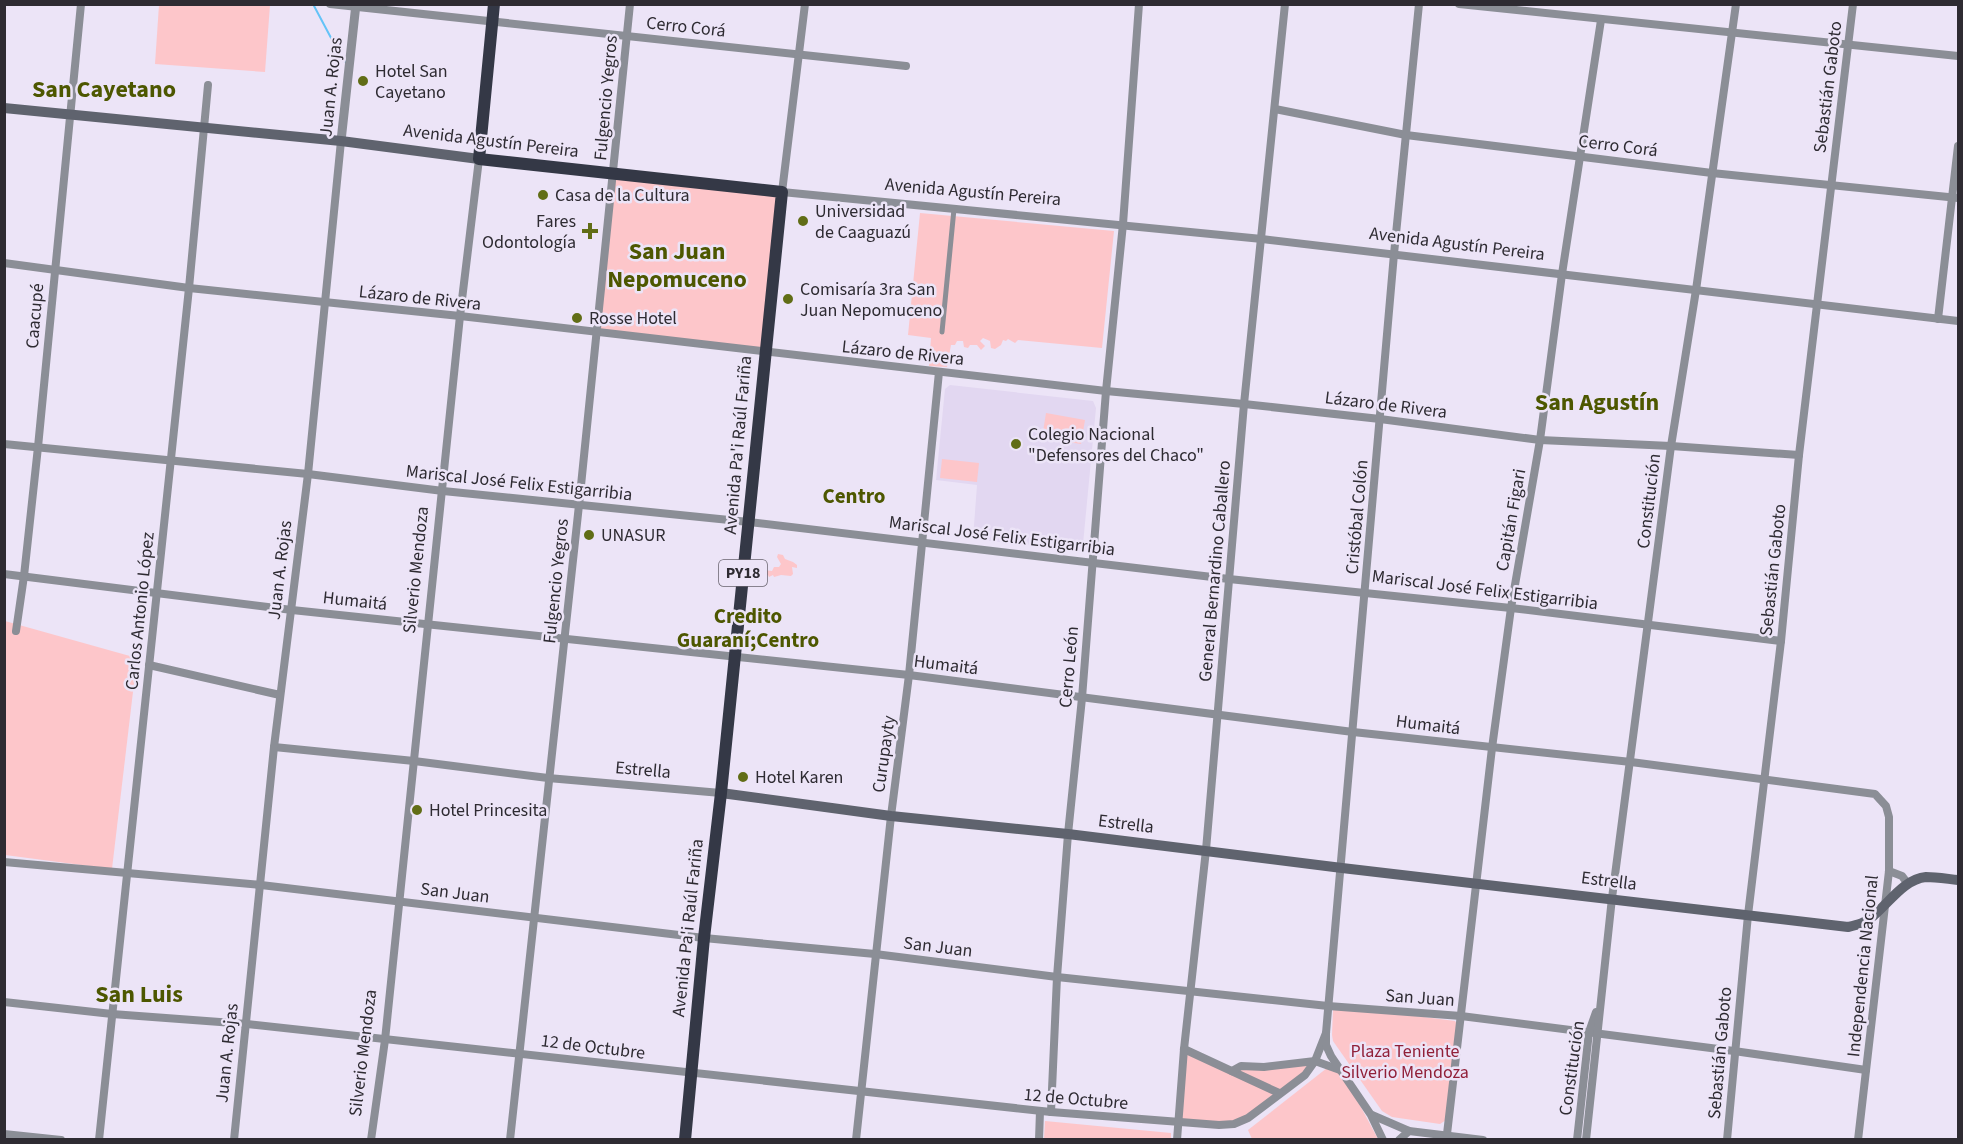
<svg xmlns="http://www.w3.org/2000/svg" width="1963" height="1144" font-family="'Source Sans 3',sans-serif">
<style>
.built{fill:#e2d7f1}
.green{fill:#fdc6ca}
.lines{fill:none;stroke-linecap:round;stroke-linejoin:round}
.stream{stroke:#64c3f8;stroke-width:2}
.pedestrian{stroke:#8b8e96;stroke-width:5}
.minor{stroke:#8b8e96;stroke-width:8}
.tertiary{stroke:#8b8e96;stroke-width:9}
.secondary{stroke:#5f636e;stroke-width:10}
.trunk{stroke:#343846;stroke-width:12}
.poi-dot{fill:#616d16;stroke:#ece4f7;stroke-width:2}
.labels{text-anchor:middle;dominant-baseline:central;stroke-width:5;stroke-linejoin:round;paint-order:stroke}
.shield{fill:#ece4f7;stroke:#67626d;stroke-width:1.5}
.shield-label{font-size:16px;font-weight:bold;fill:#2e2b32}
.street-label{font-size:18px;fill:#2e2b32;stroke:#ece4f7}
.poi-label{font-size:18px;fill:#2e2b32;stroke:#ece4f7;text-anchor:start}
.park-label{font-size:18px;fill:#912039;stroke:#ece4f7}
.quarter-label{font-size:21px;font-weight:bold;fill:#4d5700;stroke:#ece4f7}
.district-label{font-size:24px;font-weight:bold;fill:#4d5700;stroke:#ece4f7}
</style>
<rect width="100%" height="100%" fill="#ece4f7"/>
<!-- built -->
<path class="built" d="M950,385L1093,401L1096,408L1083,544L1074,550L973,539L977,485L936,480L945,389Z"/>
<!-- green -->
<g class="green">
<path d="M159,5H270L265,72L155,64Z"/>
<path d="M615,175L779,193L764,352L598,331Z"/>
<path d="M920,213L1114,231L1102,348L1018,340L1015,343L1008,339L1006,341L1003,340L1001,345L995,349L991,348L990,341L983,338L980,341L985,346L981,350L977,345H970L968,348L964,347L963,341H957L955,345H951L947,367L929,366L931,338L908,335Z"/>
<path d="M1046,413L1085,420L1081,444L1042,438Z"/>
<path d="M942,459L979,463L977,482L940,478Z"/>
<path d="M778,554L783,555L785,559L793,562L797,565V568L792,567L793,574L791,576L781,575L774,577L773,575L769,577L768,575H756V569L772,571L774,567H779L781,564L777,557Z"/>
<path d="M5,621L137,658L112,869L5,855Z"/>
<path d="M1338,1006L1455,1021L1457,1024L1446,1120L1440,1124L1392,1117L1382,1111L1333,1041L1332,1035L1333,1010Z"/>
<path d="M1184,1049L1232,1071L1241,1066L1315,1061L1305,1075L1234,1124L1179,1123Z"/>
<path d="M1327,1068L1341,1070L1378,1139H1252L1248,1130Z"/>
<path d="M1045,1121L1171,1133V1139H1044Z"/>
</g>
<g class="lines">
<!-- stream -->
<path class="stream" d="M313,4L338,51L347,64"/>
<!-- pedestrian -->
<path class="pedestrian" d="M942,332L954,209"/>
<!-- minor -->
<g class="minor">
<path d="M330,4L906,66"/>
<path d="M805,4L782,192L1262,239L1958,321"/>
<path d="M1459,4L1958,56"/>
<path d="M1275,109L1406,135L1712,173L1958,198"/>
<path d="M4,263L189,288L460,316L1106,391L1244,404L1380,419L1540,440L1671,446L1799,455"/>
<path d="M1938,319L1958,146"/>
<path d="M4,444L308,474L443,491L749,522L1229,579L1511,608L1781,641"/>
<path d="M4,574L292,610L909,675L1353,732L1631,762L1875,794L1886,806L1889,817V871L1858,1140"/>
<path d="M16,631L24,576L38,447L81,4"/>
<path d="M149,665L280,695"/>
<path d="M274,747L414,761L548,778L721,793"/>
<path d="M4,862L261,885L704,938L875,954L1057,977L1328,1006L1461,1016L1734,1051L1866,1070"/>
<path d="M1889,871L1902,876L1908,884"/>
<path d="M4,1002L112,1014L247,1024L1051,1112L1219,1125L1234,1124L1248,1118L1305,1075L1315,1061L1326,1033"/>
<path d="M1184,1049L1279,1093"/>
<path d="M1232,1071L1241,1066L1264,1067L1315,1061L1340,1070"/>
<path d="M1051,1112L1057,977L1068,834L1082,698L1106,391L1123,224L1139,4"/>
<path d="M1372,1115L1409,1131L1483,1140"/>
<path d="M4,1134L61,1140"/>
<path d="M1447,1134L1492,748L1511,608L1540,440L1562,274L1601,20"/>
<path d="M99,1140L189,288L208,85"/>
<path d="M234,1140L274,747L308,474L341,141"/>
<path d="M371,1140L385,1040L460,316L479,159"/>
<path d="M510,1140L579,505L630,4"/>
<path d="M856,1140L891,816L909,675L939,372"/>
<path d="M1039,1140L1040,1111"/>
<path d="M1177,1140L1184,1049L1206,850L1244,404L1285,4"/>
<path d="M1383,1140L1371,1115L1331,1056L1326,1045V1033L1394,254L1419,4"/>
<path d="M1399,1140L1409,1131"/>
<path d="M1577,1140L1589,1032L1596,1012"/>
<path d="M1586,1140L1612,898L1671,446L1696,290L1736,4"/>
<path d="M1727,1140L1748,915L1781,641L1799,455L1853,4"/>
</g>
<!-- tertiary -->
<path class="tertiary" d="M341,141L356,4"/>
<!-- secondary -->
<g class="secondary">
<path d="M4,108L341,141L479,159"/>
<path d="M721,793L891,816L1068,834L1342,868L1848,927C1857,925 1866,923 1873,916C1889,903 1904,879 1926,877C1936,877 1948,879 1958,880"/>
</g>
<!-- trunk -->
<path class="trunk" d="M494,4L479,159L782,192L721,793L704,938L685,1140"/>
</g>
<!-- markers -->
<g class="poi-dot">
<circle cx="363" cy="81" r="6"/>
<circle cx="543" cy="195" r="6"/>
<circle cx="803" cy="221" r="6"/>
<path d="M587 222h6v6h6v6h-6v6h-6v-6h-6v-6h6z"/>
<circle cx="788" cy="299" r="6"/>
<circle cx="577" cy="318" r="6"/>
<circle cx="1016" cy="444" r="6"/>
<circle cx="589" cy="535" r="6"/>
<circle cx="743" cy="777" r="6"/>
<circle cx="417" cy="810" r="6"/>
</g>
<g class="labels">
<!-- shield labels -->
<rect class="shield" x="719" y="560" width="48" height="26" rx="4.5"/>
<g class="shield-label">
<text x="743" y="573">PY18</text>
</g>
<!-- street labels -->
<g class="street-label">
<text transform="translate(686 27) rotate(6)">Cerro Corá</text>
<text transform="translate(331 87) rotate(-84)">Juan A. Rojas</text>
<text transform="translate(1828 87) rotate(-83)">Sebastián Gaboto</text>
<text transform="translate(606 98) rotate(-85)">Fulgencio Yegros</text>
<text transform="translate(491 141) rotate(7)">Avenida Agustín Pereira</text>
<text transform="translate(1618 146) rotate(7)">Cerro Corá</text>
<text transform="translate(973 192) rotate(5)">Avenida Agustín Pereira</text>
<text transform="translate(1457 244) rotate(7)">Avenida Agustín Pereira</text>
<text transform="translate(420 298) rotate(6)">Lázaro de Rivera</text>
<text transform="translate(35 316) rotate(-85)">Caacupé</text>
<text transform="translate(903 353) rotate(6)">Lázaro de Rivera</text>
<text transform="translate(1386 405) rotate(7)">Lázaro de Rivera</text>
<text transform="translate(738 445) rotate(-85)">Avenida Pa'i Raúl Fariña</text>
<text transform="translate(519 483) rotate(6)">Mariscal José Felix Estigarribia</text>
<text transform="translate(1649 501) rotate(-83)">Constitución</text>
<text transform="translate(1357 517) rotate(-85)">Cristóbal Colón</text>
<text transform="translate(1511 520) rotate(-80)">Capitán Figari</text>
<text transform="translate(1002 536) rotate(7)">Mariscal José Felix Estigarribia</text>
<text transform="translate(280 570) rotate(-83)">Juan A. Rojas</text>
<text transform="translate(416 570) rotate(-84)">Silverio Mendoza</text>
<text transform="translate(1773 570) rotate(-84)">Sebastián Gaboto</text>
<text transform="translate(1215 571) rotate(-85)">General Bernardino Caballero</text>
<text transform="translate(556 581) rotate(-84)">Fulgencio Yegros</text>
<text transform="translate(1485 590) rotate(7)">Mariscal José Felix Estigarribia</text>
<text transform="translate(355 601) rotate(6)">Humaitá</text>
<text transform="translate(140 611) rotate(-84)">Carlos Antonio López</text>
<text transform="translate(946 665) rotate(7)">Humaitá</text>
<text transform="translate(1069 667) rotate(-85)">Cerro León</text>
<text transform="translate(1428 725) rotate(7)">Humaitá</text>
<text transform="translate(884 754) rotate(-82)">Curupayty</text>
<text transform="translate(643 770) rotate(5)">Estrella</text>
<text transform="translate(1126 824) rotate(7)">Estrella</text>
<text transform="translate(1609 881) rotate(7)">Estrella</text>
<text transform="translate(455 893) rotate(7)">San Juan</text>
<text transform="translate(688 928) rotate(-84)">Avenida Pa'i Raúl Fariña</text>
<text transform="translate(938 947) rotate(7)">San Juan</text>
<text transform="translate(1863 966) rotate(-84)">Independencia Nacional</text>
<text transform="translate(1420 998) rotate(4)">San Juan</text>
<text transform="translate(593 1047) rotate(7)">12 de Octubre</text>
<text transform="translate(227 1053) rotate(-84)">Juan A. Rojas</text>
<text transform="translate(363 1053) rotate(-83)">Silverio Mendoza</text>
<text transform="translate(1720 1053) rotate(-85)">Sebastián Gaboto</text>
<text transform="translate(1572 1068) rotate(-82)">Constitución</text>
<text transform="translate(1076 1099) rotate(5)">12 de Octubre</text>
</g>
<!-- poi labels -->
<g class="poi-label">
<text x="375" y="71">Hotel San<tspan x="375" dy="21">Cayetano</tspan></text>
<text x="555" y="195">Casa de la Cultura</text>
<text x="815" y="211">Universidad<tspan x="815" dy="21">de Caaguazú</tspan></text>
<text x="576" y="221" text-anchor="end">Fares<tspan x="576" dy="21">Odontología</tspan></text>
<text x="800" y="289">Comisaría 3ra San<tspan x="800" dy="21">Juan Nepomuceno</tspan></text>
<text x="589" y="318">Rosse Hotel</text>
<text x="1028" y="434">Colegio Nacional<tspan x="1028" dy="21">"Defensores del Chaco"</tspan></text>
<text x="601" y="535">UNASUR</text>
<text x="755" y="777">Hotel Karen</text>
<text x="429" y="810">Hotel Princesita</text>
</g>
<!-- park labels -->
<g class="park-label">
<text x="1405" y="1051">Plaza Teniente<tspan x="1405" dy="21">Silverio Mendoza</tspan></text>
</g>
<!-- quarter labels -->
<g class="quarter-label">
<text x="854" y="496">Centro</text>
<text x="748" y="616">Credito<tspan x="748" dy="24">Guaraní;Centro</tspan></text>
</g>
<!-- district labels -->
<g class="district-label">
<text x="104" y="89">San Cayetano</text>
<text x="677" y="251">San Juan<tspan x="677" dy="28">Nepomuceno</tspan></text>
<text x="1597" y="402">San Agustín</text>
<text x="139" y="994">San Luis</text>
</g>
</g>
<!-- border -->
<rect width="1963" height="1144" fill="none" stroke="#2e2b32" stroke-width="12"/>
</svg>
